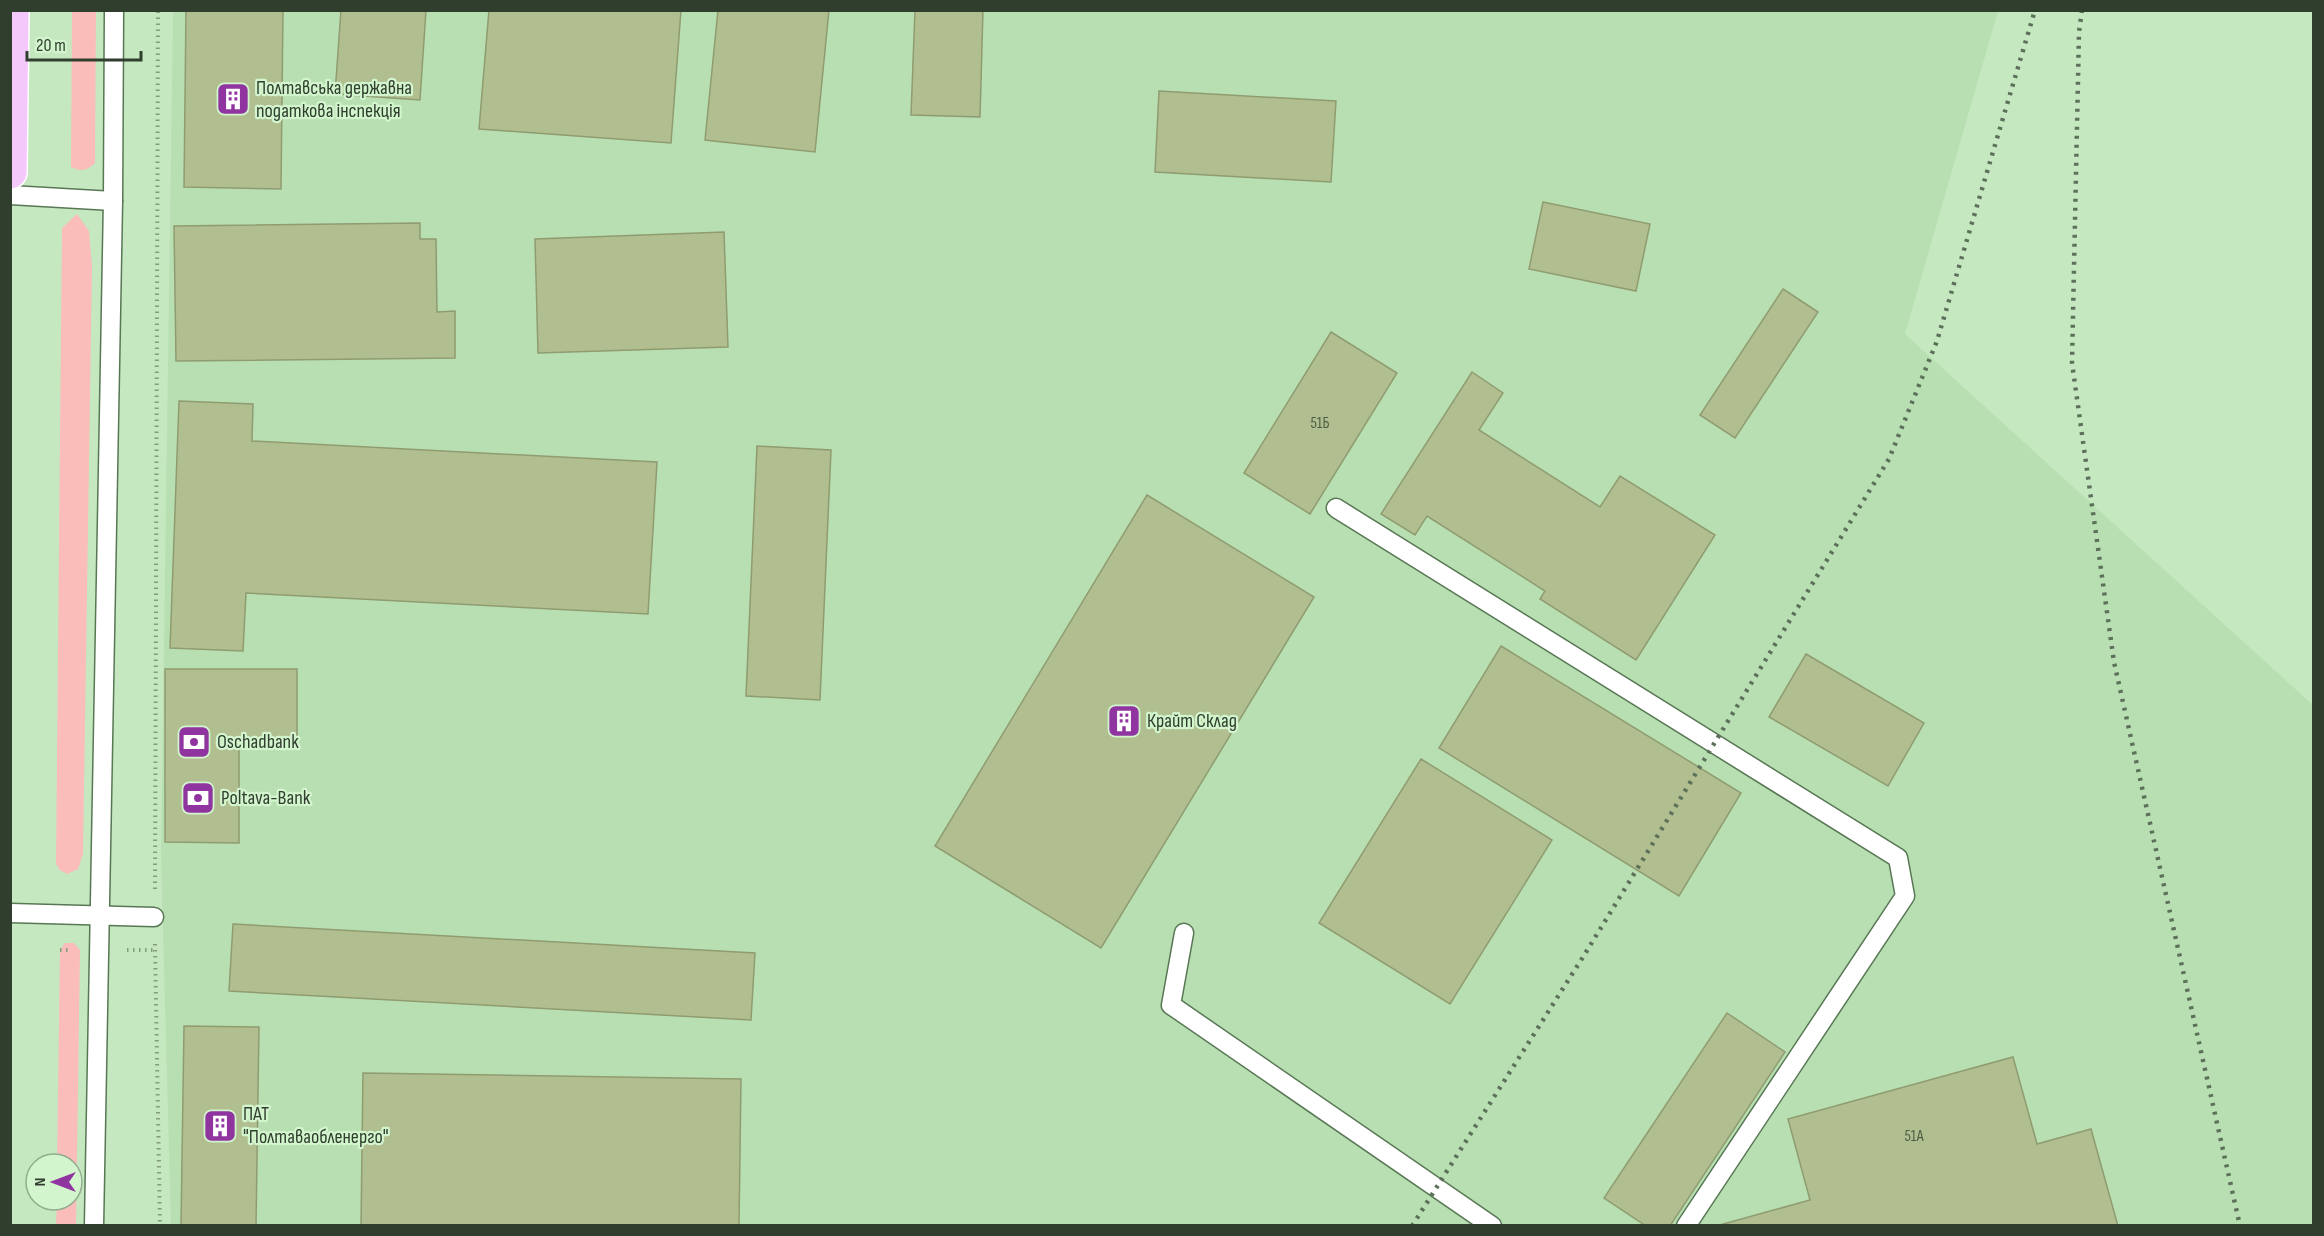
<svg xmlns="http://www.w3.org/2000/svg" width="2324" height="1236" font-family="'Sofia Sans Condensed',sans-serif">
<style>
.built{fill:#b8dfb2}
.green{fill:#fabdba}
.building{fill:#b0be90;stroke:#8f9c70;stroke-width:1.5}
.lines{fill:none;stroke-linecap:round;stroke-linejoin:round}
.service-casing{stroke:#587754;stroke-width:21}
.primary-casing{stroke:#fff;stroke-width:36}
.path{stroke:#839c7f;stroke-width:4;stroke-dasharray:1.5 4.5;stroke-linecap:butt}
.service{stroke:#fff;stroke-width:18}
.primary{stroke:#f4c8fb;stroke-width:33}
.rail{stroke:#5c705a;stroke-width:4.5;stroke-dasharray:3 6;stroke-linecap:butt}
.labels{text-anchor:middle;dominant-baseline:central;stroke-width:4.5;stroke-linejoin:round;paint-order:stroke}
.number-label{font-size:16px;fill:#505e46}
.poi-label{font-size:20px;fill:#303e2e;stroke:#d3f5ce;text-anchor:start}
</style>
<rect width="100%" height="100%" fill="#c6e8c1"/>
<!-- built -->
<path class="built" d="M173,11H1998L1905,334L2313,705V1225L171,1226L161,854Z"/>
<!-- green -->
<g class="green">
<path d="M72,11H96L95,163C87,171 81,172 71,167Z"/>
<path d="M77,214L89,231L92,266L83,854L78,869L67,874L60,870L56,864L62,228Z"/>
<path d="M65,943H74L80,950L76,1226L56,1225L57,1200H72V1164H57L60,950Z"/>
</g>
<!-- building -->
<g class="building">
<path d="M186,10H283L281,189L184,187Z"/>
<path d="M341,10H426L420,100L335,94Z"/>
<path d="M489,10H681L671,143L479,129Z"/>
<path d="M718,10H829L815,152L705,140Z"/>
<path d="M915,10H983L980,117L911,115Z"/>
<path d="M1159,91L1336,101L1331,182L1155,172Z"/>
<path d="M1543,202L1650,224L1636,291L1529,269Z"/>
<path d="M420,223V239H436L437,312L455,311V358L176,361L174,226Z"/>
<path d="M724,232L728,347L538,353L535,239Z"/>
<path d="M1783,289L1818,312L1735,438L1700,415Z"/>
<path d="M1331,332L1397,373L1310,514L1244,473Z"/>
<path d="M1472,372L1503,393L1479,430L1600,507L1620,476L1715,535L1636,660L1540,599L1545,591L1427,516L1415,535L1381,514Z"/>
<path d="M179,401L253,404L252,441L657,462L648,614L246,593L243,651L170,648Z"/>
<path d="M757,446L831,450L820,700L746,696Z"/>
<path d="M1147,495L1314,597L1101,948L935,846Z"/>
<path d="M1501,646L1741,793L1679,896L1439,748Z"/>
<path d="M1806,654L1924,723L1888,786L1769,717Z"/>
<path d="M165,669H297V741H239V843L165,842Z"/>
<path d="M1421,759L1552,840L1450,1004L1319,923Z"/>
<path d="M233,924L755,953L751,1020L229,991Z"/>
<path d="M1727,1013L1785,1052L1670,1226H1646L1604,1198Z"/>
<path d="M184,1026L259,1027L256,1226H181Z"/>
<path d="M2013,1057L2037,1144L2091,1129L2118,1226H1716L1810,1200L1788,1119Z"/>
<path d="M363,1073L741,1079L739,1226H361Z"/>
</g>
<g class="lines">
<defs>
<g id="service">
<path d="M10,195L113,201"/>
<path d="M1336,508L1898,858L1905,896L1686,1226"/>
<path d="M10,913L154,917"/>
<path d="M1184,933L1171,1005L1492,1226"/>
<path d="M94,1226L113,201L114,10"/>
</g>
<path id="primary" d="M10,172L12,10"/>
</defs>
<!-- service casing -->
<use href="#service" class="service-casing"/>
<!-- primary casing -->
<use href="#primary" class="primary-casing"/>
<!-- path -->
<g class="path">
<path d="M155,889L158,10"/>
<path d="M155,944L160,1226"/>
<path d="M60,950H71"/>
<path d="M127,950H155"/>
</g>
<!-- service -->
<use href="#service" class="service"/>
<!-- primary -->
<use href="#primary" class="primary"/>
<!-- rail -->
<g class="rail">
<path d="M2082,10L2079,32L2072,363L2114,662L2240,1226"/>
<path d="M1412,1226L1583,957L1889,459L1937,341L2035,10"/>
</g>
</g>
<!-- icons -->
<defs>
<symbol id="building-square" viewBox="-11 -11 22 22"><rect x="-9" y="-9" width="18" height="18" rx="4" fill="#9035a0" stroke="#d3f5ce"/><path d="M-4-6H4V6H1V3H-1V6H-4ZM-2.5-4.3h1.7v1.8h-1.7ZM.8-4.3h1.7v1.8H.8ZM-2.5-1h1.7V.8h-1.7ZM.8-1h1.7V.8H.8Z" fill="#fff"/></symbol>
<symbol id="bank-square" viewBox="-11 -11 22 22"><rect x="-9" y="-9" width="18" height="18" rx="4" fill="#9035a0" stroke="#d3f5ce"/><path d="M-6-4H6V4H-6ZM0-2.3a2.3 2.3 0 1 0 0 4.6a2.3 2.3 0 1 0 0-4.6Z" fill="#fff"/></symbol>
</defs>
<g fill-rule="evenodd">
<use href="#building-square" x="214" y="80" width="38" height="38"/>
<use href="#building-square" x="1105" y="702" width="38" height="38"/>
<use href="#bank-square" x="175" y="723" width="38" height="38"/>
<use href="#bank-square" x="179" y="779" width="38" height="38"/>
<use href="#building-square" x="201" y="1107" width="38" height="38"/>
</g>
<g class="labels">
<!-- number labels -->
<g class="number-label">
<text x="1320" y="423">51Б</text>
<text x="1914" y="1136">51А</text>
</g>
<!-- poi labels -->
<g class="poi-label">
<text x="256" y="88">Полтавська державна<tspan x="256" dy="23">податкова інспекція</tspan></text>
<text x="1147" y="721">Крайт Склад</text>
<text x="217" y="742">Oschadbank</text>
<text x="221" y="798">Poltava-Bank</text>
<text x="243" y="1114">ПАТ<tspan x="243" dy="23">"Полтаваобленерго"</tspan></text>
</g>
</g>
<!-- border -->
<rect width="2324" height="1236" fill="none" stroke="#303e2e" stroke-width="24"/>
<!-- north arrow -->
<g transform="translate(54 1182) rotate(270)"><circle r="28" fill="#d3f5ce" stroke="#92ac8e" stroke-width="1.5"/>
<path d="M0-4.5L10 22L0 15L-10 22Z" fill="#9035a0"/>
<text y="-9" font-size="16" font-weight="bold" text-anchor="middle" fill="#303e2e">N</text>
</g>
<!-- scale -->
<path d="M27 51v9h114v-9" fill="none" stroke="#303e2e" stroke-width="3"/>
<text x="36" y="51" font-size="18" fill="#303e2e" stroke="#d3f5ce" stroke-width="4.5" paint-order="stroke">20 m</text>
</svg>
